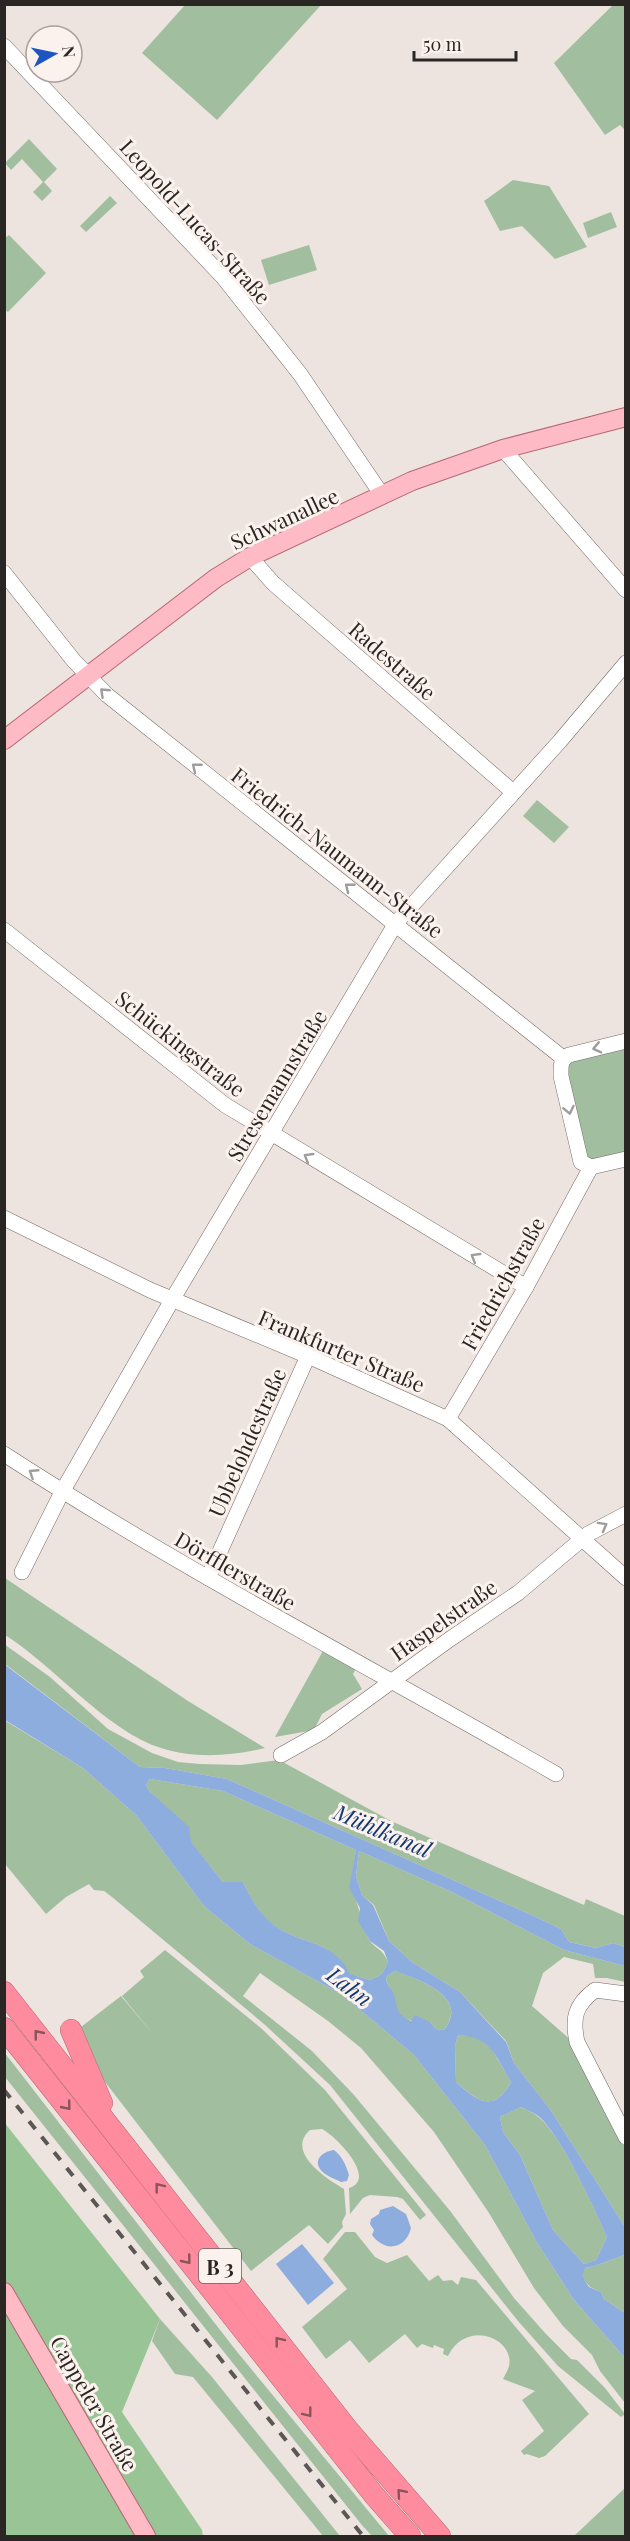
<svg xmlns="http://www.w3.org/2000/svg" width="630" height="2541" font-family="'Playfair Display',serif">
<style>
.green{fill:#a1be9f}
.forest{fill:#99c495}
.water{fill:#8dadde;fill-rule:evenodd}
.lines{fill:none;stroke-linecap:round;stroke-linejoin:round}
.minor-casing{stroke:#736b67;stroke-width:16}
.major-casing{stroke:#b36873;stroke-width:20}
.highway-casing{stroke:#b36873;stroke-width:22}
.minor{stroke:#fff;stroke-width:15}
.major{stroke:#febac5;stroke-width:18}
.highway{stroke:#fe8c9e;stroke-width:21}
.rail{stroke:#5b5754;stroke-width:4;stroke-dasharray:10 10;stroke-linecap:butt}
.oneway{stroke:#9f9d9c}
.oneway2{stroke:#89545b}
.labels{text-anchor:middle;dominant-baseline:central;stroke-width:6;stroke-linejoin:round;paint-order:stroke}
.shield{fill:#fbf1ed;stroke:#686360;stroke-width:1.5}
.shield-label{font-size:20px;font-weight:bold;fill:#292624}
.street-label{font-size:21px;fill:#292624;stroke:#fbf1ed}
.water-label{font-size:22px;font-style:italic;fill:#103771;stroke:#fbf1ed}
</style>
<rect width="100%" height="100%" fill="#ede4e0"/>
<!-- green -->
<g class="green">
<path d="M185,5V4L321,5L217,120L142,53Z"/>
<path d="M613,5H625V130L620,125L605,135L554,63Z"/>
<path d="M29,139L57,169L44,182L52,191L42,201L33,192L43,182L22,159L11,170L5,163Z"/>
<path d="M513,180L549,186L587,247L555,259L522,226L500,231L484,201Z"/>
<path d="M110,196L117,203L86,232L80,226Z"/>
<path d="M611,212L617,227L588,238L583,223Z"/>
<path d="M9,235L46,273L8,312L4,309V239Z"/>
<path d="M309,245L317,270L269,285L261,260Z"/>
<path d="M537,800L569,827L554,843L523,816Z"/>
<path d="M625,1044V1154L591,1164L582,1160L563,1075L569,1058Z"/>
<path d="M5,1578L188,1701L265,1748C231,1756 195,1759 161,1748C108,1732 53,1665 5,1635Z"/>
<path d="M4,1644L50,1677L108,1729L152,1753L178,1762L200,1764L241,1765L279,1760L391,1821L584,1905L586,1899L625,1916V1947L613,1943L596,1948L569,1942L561,1929L538,1918L227,1779L165,1768L140,1767L5,1664Z"/>
<path d="M324,1649L357,1667L353,1674L362,1689L322,1714L314,1730L275,1737Z"/>
<path d="M4,1720L83,1768L136,1815L204,1906L250,1944L341,1994L414,2055L485,2145L536,2241L574,2300L625,2358V2403L600,2371L592,2355L563,2326L534,2288L489,2213L434,2132L361,2048L328,2021L260,1973L243,1996L312,2051L354,2095L451,2212L514,2298L546,2334L571,2359L577,2360L605,2388L625,2414L621,2417L558,2366L518,2321L330,2085L264,2024L112,1897L104,1891L94,1890L89,1884L66,1897L46,1914L5,1864Z"/>
<path d="M150,1779L223,1791L356,1850L350,1888C361,1905 361,1928 370,1941C377,1950 382,1948 388,1962L382,1974L370,1980L349,1974C335,1944 312,1945 285,1932C263,1922 253,1902 243,1882H223L150,1792L146,1785Z"/>
<path d="M359,1851L452,1892L564,1950L625,1966V1982L607,1978H595L593,1964L564,1957L543,1973L532,2006L572,2041L625,2148V2227L550,2109L514,2063L506,2041L460,1992L412,1962L389,1941L374,1905L362,1895L356,1876Z"/>
<path d="M165,1950L262,2029L325,2090L426,2215L420,2220L403,2199L397,2197L370,2195L363,2198L350,2214L349,2188C378,2179 336,2136 322,2129L310,2130C285,2152 327,2179 344,2189L346,2214L342,2222L343,2227L328,2244L309,2225L251,2271L102,2078L81,2027L121,1996L153,2034L122,1996L144,1977L140,1971Z"/>
<path d="M395,1971C420,1980 470,1997 444,2030L436,2029L430,2022C414,2021 399,2022 394,2004C394,2001 394,1997 393,1994C391,1987 386,1984 386,1977Z"/>
<path d="M458,2035L476,2036L491,2048L511,2082C493,2114 478,2101 456,2082L455,2046Z"/>
<path d="M4,2052L238,2353L389,2536H372L361,2524L5,2077Z"/>
<path d="M521,2107C526,2110 533,2112 537,2116C560,2132 595,2209 607,2237L596,2260L584,2264L553,2230L520,2155L503,2132L500,2117Z"/>
<path d="M345,2232H355L375,2257L387,2263L407,2255L429,2281L438,2275L443,2281L452,2280L458,2285L461,2277L476,2280L589,2414L545,2456L539,2458L527,2454L524,2455L521,2451L544,2431L522,2400L535,2391L503,2379C505,2375 508,2370 509,2366C515,2339 467,2318 448,2356L443,2354L444,2349L434,2345L433,2348L422,2344L417,2348L405,2334L369,2363L350,2340L326,2359L302,2327L347,2289L323,2259Z"/>
<path d="M625,2255V2313L604,2299L601,2292L590,2287L581,2276L585,2268C599,2266 611,2259 625,2255Z"/>
<path d="M160,2319L212,2377L340,2536H323L193,2377L175,2374L152,2341Z"/>
<path d="M625,2488V2536H574Z"/>
</g>
<!-- forest -->
<path class="forest" d="M4,2122L160,2319L122,2412L202,2530L203,2536H5Z"/>
<!-- water -->
<g class="water">
<path d="M4,1664L140,1767L165,1768L227,1779L538,1918L561,1929L569,1942L596,1948L613,1943L625,1947V1966L564,1950L452,1892L359,1851L356,1876L362,1895L373,1905L389,1941L412,1962L460,1992L506,2042L514,2063L550,2109L625,2227V2255C611,2259 599,2266 585,2268L582,2276L589,2287L601,2292L604,2299L625,2313V2358L574,2300L536,2241L485,2145L414,2055L341,1994L250,1944L204,1906L136,1815L83,1768L5,1720ZM150,1779L223,1791L356,1850L349,1888L360,1908L358,1921L370,1941L384,1951L388,1962L382,1974L370,1980L350,1974C335,1944 312,1945 285,1932C263,1921 253,1902 243,1882H223L191,1842L189,1827L150,1792L146,1785ZM395,1971C420,1980 470,1997 444,2030L436,2029L430,2022L415,2015L411,2021C397,2015 397,2008 394,1994C391,1987 386,1985 386,1977ZM458,2035C492,2037 495,2056 511,2082C494,2114 477,2101 456,2082L455,2046ZM521,2107C526,2110 533,2112 538,2116C560,2133 595,2209 607,2237L596,2260L584,2264L553,2230L520,2155L503,2132L500,2117Z"/>
<path d="M334,2150C342,2156 346,2165 349,2175L347,2181L341,2182C335,2179 324,2175 320,2169C313,2158 325,2151 334,2150Z"/>
<path d="M393,2206L406,2214L411,2228C406,2249 385,2253 372,2235L374,2230L370,2224L371,2219L379,2214L380,2210Z"/>
<path d="M302,2244L334,2283L308,2305L276,2264Z"/>
</g>
<g class="lines">
<defs>
<g id="minor">
<path d="M4,46L223,277L300,374L382,495"/>
<path d="M503,449L626,590"/>
<path d="M250,557L273,583L513,792"/>
<path d="M4,573L74,661L107,695L563,1058"/>
<path d="M4,930L225,1105L526,1287"/>
<path d="M626,1041L569,1055C560,1060 561,1066 561,1076L581,1162L591,1167L626,1159"/>
<path d="M4,1218L150,1290L308,1356L448,1419L626,1578"/>
<path d="M448,1419L526,1287L591,1167"/>
<path d="M4,1454C183,1570 372,1668 556,1774"/>
<path d="M22,1572L62,1492L172,1300L396,923L560,741L626,663"/>
<path d="M208,1578L308,1356"/>
<path d="M281,1755L322,1732L450,1639L518,1593L588,1534L626,1514"/>
<path d="M626,1994L595,1990C575,2005 572,2018 577,2042L626,2137"/>
</g>
<g id="major">
<path d="M4,740L216,578L250,557L412,481L503,449L626,417"/>
<path d="M4,2292L146,2536"/>
</g>
<g id="highway">
<path d="M4,1992L349,2431L440,2536"/>
<path d="M4,2028L374,2495L410,2536"/>
<path d="M71,2030L102,2103"/>
</g>
</defs>
<!-- minor casing -->
<use href="#minor" class="minor-casing"/>
<!-- major casing -->
<use href="#major" class="major-casing"/>
<!-- highway casing -->
<use href="#highway" class="highway-casing"/>
<!-- minor -->
<use href="#minor" class="minor"/>
<!-- major -->
<use href="#major" class="major"/>
<!-- highway -->
<use href="#highway" class="highway"/>
<!-- rail -->
<path class="rail" d="M4,2090L363,2536"/>
</g>
<!-- one-way arrows -->
<defs><path id="oneway-chevron" d="M-2-3.5L2.5 0L-2 3.5" fill="none" stroke-width="1.6" stroke-linecap="round" stroke-linejoin="round" transform="scale(1.5)"/></defs>
<g class="oneway">
<use href="#oneway-chevron" transform="translate(104 692) rotate(-137)"/>
<use href="#oneway-chevron" transform="translate(196 767) rotate(-141)"/>
<use href="#oneway-chevron" transform="translate(349 887) rotate(-142)"/>
<use href="#oneway-chevron" transform="translate(597 1048) rotate(167)"/>
<use href="#oneway-chevron" transform="translate(569 1110) rotate(77)"/>
<use href="#oneway-chevron" transform="translate(308 1157) rotate(-149)"/>
<use href="#oneway-chevron" transform="translate(475 1257) rotate(-149)"/>
<use href="#oneway-chevron" transform="translate(33 1473) rotate(-147)"/>
<use href="#oneway-chevron" transform="translate(603 1526) rotate(-29)"/>
</g>
<g class="oneway2">
<use href="#oneway-chevron" transform="translate(38 2034) rotate(-129)"/>
<use href="#oneway-chevron" transform="translate(67 2106) rotate(51)"/>
<use href="#oneway-chevron" transform="translate(159 2187) rotate(-128)"/>
<use href="#oneway-chevron" transform="translate(187 2260) rotate(51)"/>
<use href="#oneway-chevron" transform="translate(279 2341) rotate(-128)"/>
<use href="#oneway-chevron" transform="translate(308 2413) rotate(52)"/>
<use href="#oneway-chevron" transform="translate(401 2493) rotate(-131)"/>
</g>
<g class="labels">
<!-- shield labels -->
<rect class="shield" x="199" y="2249" width="42" height="34" rx="4.5"/>
<g class="shield-label">
<text x="220" y="2266">B 3</text>
</g>
<!-- street labels -->
<g class="street-label">
<text transform="translate(196 221) rotate(48)">Leopold-Lucas-Straße</text>
<text transform="translate(284 518) rotate(-25)">Schwanallee</text>
<text transform="translate(393 660) rotate(41)">Radestraße</text>
<text transform="translate(338 852) rotate(38)">Friedrich-Naumann-Straße</text>
<text transform="translate(181 1043) rotate(38)">Schückingstraße</text>
<text transform="translate(276 1085) rotate(-59)">Stresemannstraße</text>
<text transform="translate(502 1283) rotate(-61)">Friedrichstraße</text>
<text transform="translate(342 1350) rotate(23)">Frankfurter Straße</text>
<text transform="translate(246 1442) rotate(-66)">Ubbelohdestraße</text>
<text transform="translate(236 1570) rotate(30)">Dörfflerstraße</text>
<text transform="translate(443 1619) rotate(-35)">Haspelstraße</text>
<text transform="translate(95 2403) rotate(60)">Cappeler Straße</text>
</g>
<!-- water labels -->
<g class="water-label">
<text transform="translate(383 1830) rotate(23)">Mühlkanal</text>
<text transform="translate(350 1986) rotate(37)">Lahn</text>
</g>
</g>
<!-- border -->
<rect width="630" height="2541" fill="none" stroke="#292624" stroke-width="12"/>
<!-- north arrow -->
<g transform="translate(54 54) rotate(81)"><circle r="28" fill="#fbf1ed" stroke="#a7a09d" stroke-width="1.5"/>
<path d="M0-4.5L10 22L0 15L-10 22Z" fill="#1d56c2"/>
<text y="-9" font-size="16" font-weight="bold" text-anchor="middle" fill="#292624">N</text>
</g>
<!-- scale -->
<path d="M414 51v9h102v-9" fill="none" stroke="#292624" stroke-width="3"/>
<text x="423" y="51" font-size="18" fill="#292624" stroke="#fbf1ed" stroke-width="4.5" paint-order="stroke">50 m</text>
</svg>
